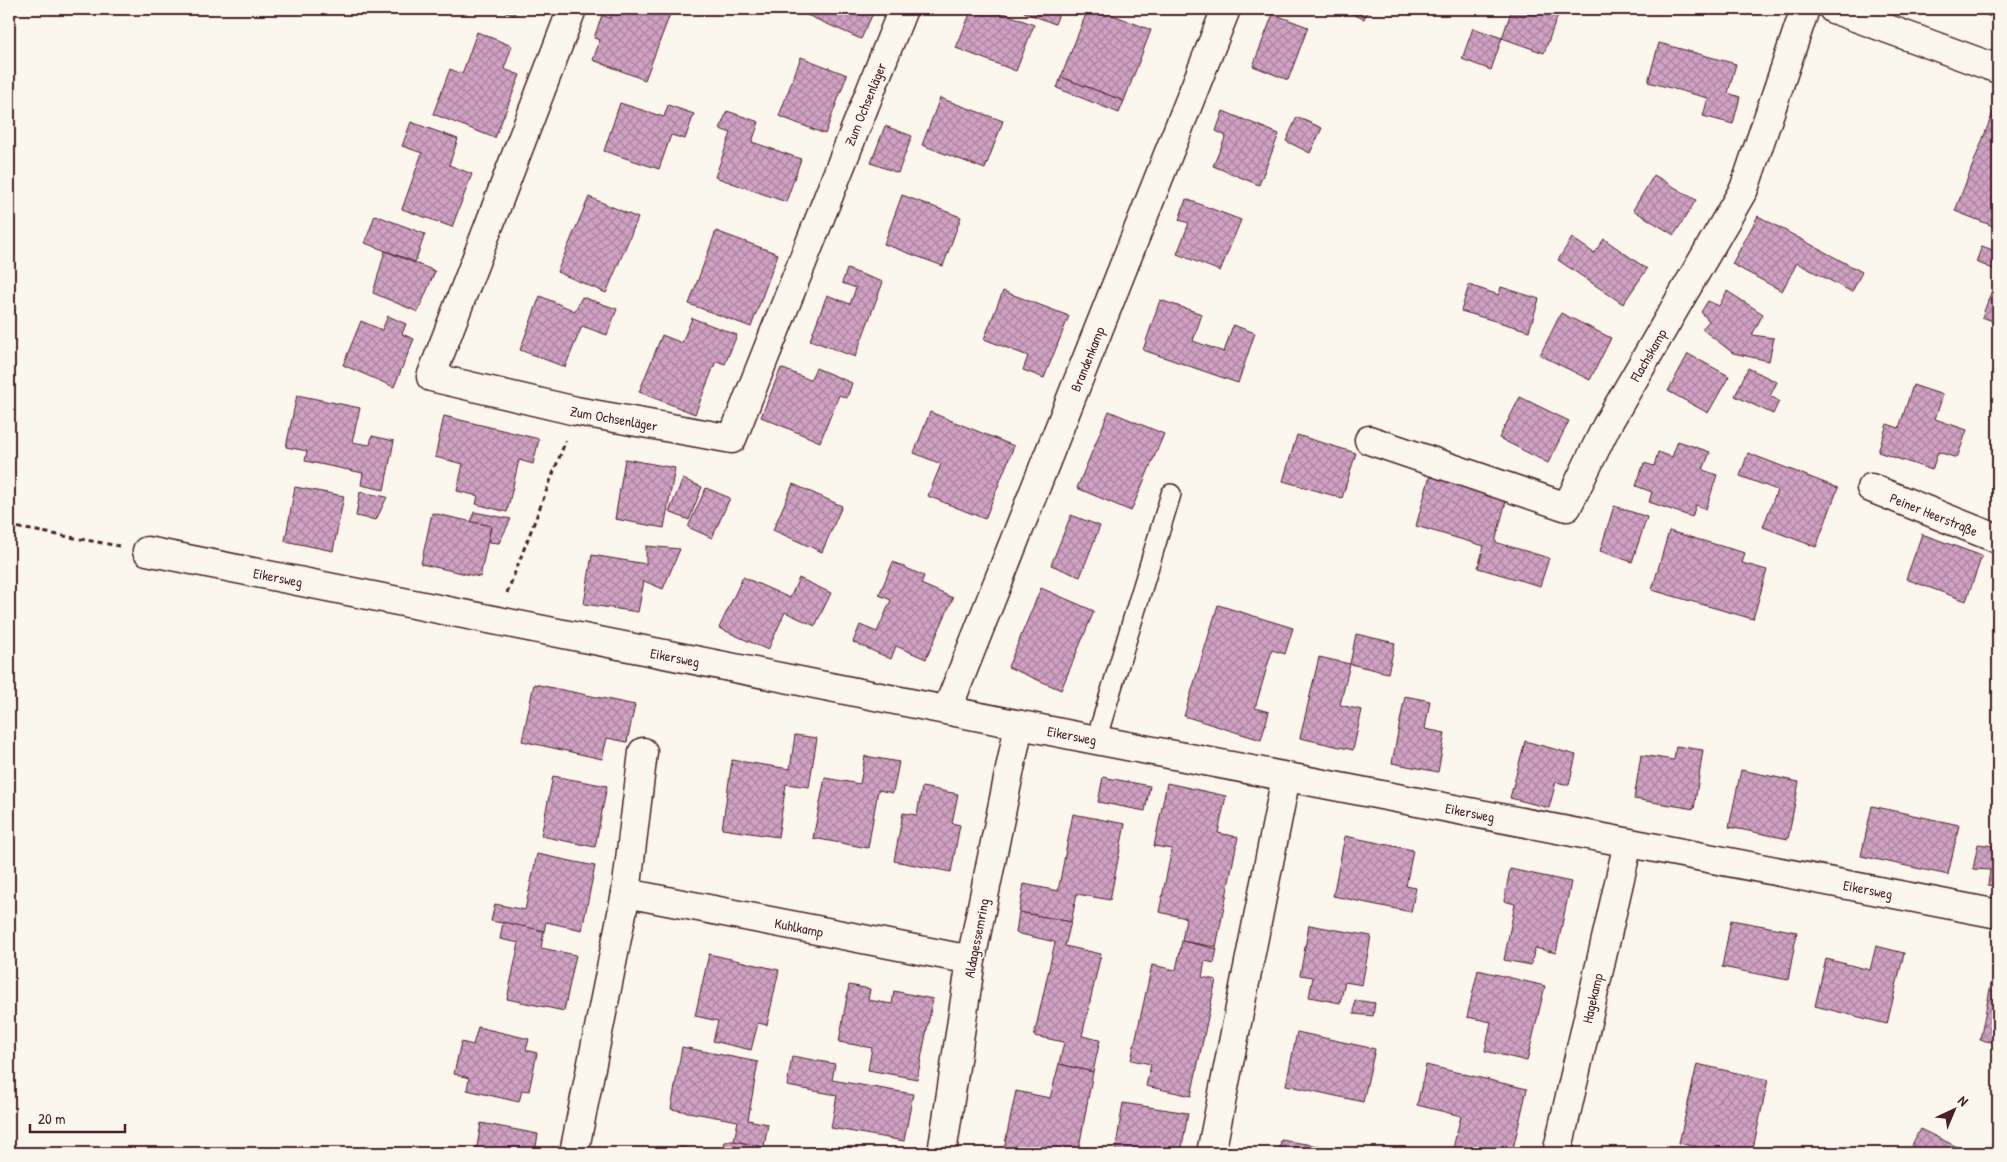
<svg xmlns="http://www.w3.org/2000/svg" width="2007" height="1162" font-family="'Patrick Hand',sans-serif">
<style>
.building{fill:url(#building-cross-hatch);stroke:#4a1f2b}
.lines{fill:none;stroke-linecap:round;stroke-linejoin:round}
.service-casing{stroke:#4a1f2b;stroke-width:22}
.minor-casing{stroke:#4a1f2b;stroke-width:31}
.path{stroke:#4a1f2b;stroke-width:3;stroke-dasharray:5 4;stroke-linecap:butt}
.service{stroke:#fbf7ec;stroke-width:19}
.minor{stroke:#fbf7ec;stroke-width:28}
.labels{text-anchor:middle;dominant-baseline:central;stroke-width:4;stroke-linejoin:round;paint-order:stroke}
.street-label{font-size:14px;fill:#4a1f2b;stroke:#fbf7ec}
</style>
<defs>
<pattern id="building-cross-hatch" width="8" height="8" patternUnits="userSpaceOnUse" patternTransform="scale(1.25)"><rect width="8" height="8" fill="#d0a2c3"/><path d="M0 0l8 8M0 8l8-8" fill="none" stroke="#ab839f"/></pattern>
</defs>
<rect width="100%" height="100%" fill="#fbf7ec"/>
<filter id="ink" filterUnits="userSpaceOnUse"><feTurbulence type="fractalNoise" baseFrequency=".02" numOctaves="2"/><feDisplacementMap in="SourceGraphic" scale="10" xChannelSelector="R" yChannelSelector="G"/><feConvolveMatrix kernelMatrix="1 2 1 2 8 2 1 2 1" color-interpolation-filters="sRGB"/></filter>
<g filter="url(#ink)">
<!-- building -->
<g class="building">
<path d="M497,9H517L514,15Z"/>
<path d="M614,9H672L645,80L593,60L600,40L594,38L602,15L610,18Z"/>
<path d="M799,9H875L861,39L798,11Z"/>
<path d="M972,9H994L1034,25L1016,71L956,48Z"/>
<path d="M1025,9H1055L1060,11L1055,24L1024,12Z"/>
<path d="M1088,9H1098L1151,30L1124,101L1061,77Z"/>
<path d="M1340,9H1369L1364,19Z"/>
<path d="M1512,9H1551L1559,12L1544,53L1502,38Z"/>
<path d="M1979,9H1998L1994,18L1978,12Z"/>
<path d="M1273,14L1308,27L1288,80L1253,66Z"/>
<path d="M1473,28L1502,38L1491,70L1462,59Z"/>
<path d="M477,32L512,46L504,69L520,75L495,138L433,114L450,69L462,74Z"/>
<path d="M1659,43L1736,64L1728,93L1740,97L1733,124L1703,116L1708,98L1648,82Z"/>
<path d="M801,57L847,75L825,134L779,116Z"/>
<path d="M1061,77L1124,101L1119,113L1057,88Z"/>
<path d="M940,98L1003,121L985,169L922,145Z"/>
<path d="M620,103L664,117L668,105L694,114L685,139L671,135L659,169L604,151Z"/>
<path d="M1994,110L1998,112V228L1955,211Z"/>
<path d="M727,111L759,122L752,142L801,159L786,202L715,177L731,133L720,129Z"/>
<path d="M1223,111L1279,134L1259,185L1213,166L1226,136L1216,131Z"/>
<path d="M1297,117L1322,128L1310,153L1286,141Z"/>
<path d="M411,122L458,139L449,165L472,174L452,227L402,209L422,153L402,146Z"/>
<path d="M885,126L912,136L898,173L871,163Z"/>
<path d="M1654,175L1696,200L1674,235L1633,210Z"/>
<path d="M902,195L961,217L943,266L884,244Z"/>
<path d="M589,197L638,218L606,293L557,272Z"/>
<path d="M1186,199L1241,220L1220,271L1177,254L1189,223L1179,220Z"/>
<path d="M375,215L425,234L415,262L365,243Z"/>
<path d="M1758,216L1862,272L1852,292L1797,263L1782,291L1732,264Z"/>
<path d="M716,231L778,254L751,327L689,304Z"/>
<path d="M1572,238L1594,253L1604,239L1647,269L1623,304L1558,260Z"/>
<path d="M1982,246L1998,252V271L1976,262Z"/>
<path d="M385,251L435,271L418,312L373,293Z"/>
<path d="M847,269L883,282L855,357L810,340L827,295L850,304L856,288L842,283Z"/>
<path d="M1998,274V323L1982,317Z"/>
<path d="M1469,285L1499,295L1501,287L1539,299L1529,331L1461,311Z"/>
<path d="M1003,291L1069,316L1044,378L1023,370L1028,356L984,339Z"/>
<path d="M1727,291L1763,314L1752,335L1774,338L1769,361L1733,353L1702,329L1709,321L1701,312L1708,301L1719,306Z"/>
<path d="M540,296L575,311L582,297L617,309L607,335L582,326L565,367L520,350Z"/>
<path d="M1160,300L1202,314L1193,341L1224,352L1233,325L1255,333L1238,383L1143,350Z"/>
<path d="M1561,313L1611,338L1590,380L1540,355Z"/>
<path d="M388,316L406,324L402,334L414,339L394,387L343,365L361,321L382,330Z"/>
<path d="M692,318L737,335L725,364L716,361L695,414L639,392L662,335L682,343Z"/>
<path d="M1688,354L1729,376L1708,413L1668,391Z"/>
<path d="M781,368L810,380L816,368L852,383L847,398L839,395L820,442L761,417Z"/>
<path d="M1748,368L1777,382L1770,396L1779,401L1773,414L1735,396Z"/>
<path d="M1913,385L1943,395L1935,419L1967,430L1957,458L1938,452L1932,470L1878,452L1887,424L1899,428Z"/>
<path d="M297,395L360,408L352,442L370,445L372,436L394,441L384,490L361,485L363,473L305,461L307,451L286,447Z"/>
<path d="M1520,397L1569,421L1548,463L1499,438Z"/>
<path d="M1109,411L1164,434L1131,511L1077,488Z"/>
<path d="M930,412L1014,446L985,519L928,496L941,464L914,453Z"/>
<path d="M444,416L539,439L533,464L519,460L507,512L476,504L478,496L457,491L463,464L435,457Z"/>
<path d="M1297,435L1356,453L1342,498L1283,481Z"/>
<path d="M1678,441L1710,452L1703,470L1717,475L1706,509L1696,505L1692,517L1649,502L1652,492L1636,486L1644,463L1654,466L1658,452L1672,457Z"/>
<path d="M1748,453L1838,488L1816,547L1763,527L1777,490L1740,476Z"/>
<path d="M625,459L675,468L664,528L615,519Z"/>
<path d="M1431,472L1508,494L1495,542L1549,558L1540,586L1478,568L1484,546L1416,526Z"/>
<path d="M683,479L702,487L689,520L669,512Z"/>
<path d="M793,484L842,506L822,552L773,530Z"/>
<path d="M295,487L344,496L333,551L285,541Z"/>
<path d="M706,488L730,498L712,538L688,527Z"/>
<path d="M360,492L387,497L376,520L356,516Z"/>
<path d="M1614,506L1647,517L1632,562L1600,551Z"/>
<path d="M474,512L511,519L499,543L488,542L491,526L471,522Z"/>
<path d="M432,513L491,526L480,577L421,564Z"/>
<path d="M1071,515L1100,526L1080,577L1051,565Z"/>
<path d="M1669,531L1745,553L1742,563L1767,570L1753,619L1652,590Z"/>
<path d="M1922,534L1982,556L1966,601L1906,579Z"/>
<path d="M646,546L680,549L663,589L644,581L638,612L584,604L592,555L646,564Z"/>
<path d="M893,562L924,576L921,584L953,598L926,659L896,646L891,659L853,642L860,625L877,632L891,600L879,595Z"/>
<path d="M743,577L790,598L799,578L831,593L815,626L785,612L768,650L719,628Z"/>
<path d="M1041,588L1094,611L1061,690L1008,667Z"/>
<path d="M1218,605L1293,628L1285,654L1272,650L1255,708L1269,712L1261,740L1184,716Z"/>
<path d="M1356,634L1395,643L1388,673L1350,664Z"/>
<path d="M1319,657L1350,664L1340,705L1362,710L1353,750L1300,738Z"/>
<path d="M534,684L635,705L627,742L607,738L602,759L522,741Z"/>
<path d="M1405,696L1430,701L1425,729L1445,733L1438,772L1392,763Z"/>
<path d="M795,735L817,738L809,787L786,784L778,837L722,829L732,760L790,769Z"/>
<path d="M1525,741L1576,755L1569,785L1556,782L1549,808L1510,798Z"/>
<path d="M1676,746L1703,750L1694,809L1634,799L1641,755L1674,760Z"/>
<path d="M865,756L899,762L893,793L878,790L868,848L813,838L825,778L860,784Z"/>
<path d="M1741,770L1799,782L1788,839L1729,827Z"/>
<path d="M553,776L607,786L595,847L541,836Z"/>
<path d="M1103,777L1150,786L1145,811L1098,802Z"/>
<path d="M1167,783L1226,796L1218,833L1238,837L1216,947L1182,941L1186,918L1159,912L1172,849L1154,846Z"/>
<path d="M922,787L958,794L952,823L960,825L951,872L894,861L903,813L917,815Z"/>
<path d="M1872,806L1959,825L1948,875L1861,856Z"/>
<path d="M1073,814L1125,824L1110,900L1077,894L1071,922L1019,912L1024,884L1058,891Z"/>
<path d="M1996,831L1998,832V887L1988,885L1990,870L1973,869L1978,844L1994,846Z"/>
<path d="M1345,836L1413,850L1406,886L1416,888L1411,912L1333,896Z"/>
<path d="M537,854L595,866L582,930L546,922L544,931L491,921L495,904L525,910Z"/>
<path d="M1510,869L1571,882L1556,953L1535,948L1531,965L1504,960L1515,904L1504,901Z"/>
<path d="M1019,912L1071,922L1065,946L1101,954L1082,1036L1100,1040L1093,1072L1059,1064L1064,1042L1034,1036L1055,942L1016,933Z"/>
<path d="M1731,920L1797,932L1788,980L1722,967Z"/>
<path d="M503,922L544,931L541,948L576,955L564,1011L507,999L519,943L500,939Z"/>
<path d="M1309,925L1371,936L1362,985L1345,982L1340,1003L1309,997L1313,977L1300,975Z"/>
<path d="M1182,941L1217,949L1214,963L1205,961L1202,977L1216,980L1191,1096L1146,1086L1151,1064L1131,1060L1152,965L1176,970Z"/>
<path d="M1876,946L1904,953L1887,1024L1815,1006L1826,959L1870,970Z"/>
<path d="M709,954L779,970L767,1025L758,1023L751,1050L713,1041L718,1021L695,1016Z"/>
<path d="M1478,970L1545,986L1527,1061L1485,1051L1491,1022L1467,1017Z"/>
<path d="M1991,984L1998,986V1043L1980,1040Z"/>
<path d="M849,985L870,989L868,1000L892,1004L894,991L933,999L917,1079L868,1070L872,1048L839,1042Z"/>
<path d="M1355,1000L1375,1003L1373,1016L1354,1014Z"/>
<path d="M478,1027L529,1039L526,1050L537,1053L529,1091L522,1090L519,1102L467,1090L469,1078L454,1074L461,1042L473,1045Z"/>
<path d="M1297,1032L1375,1049L1363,1102L1286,1085Z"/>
<path d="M682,1047L758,1062L748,1120L768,1124L764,1147L734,1141L738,1121L671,1109Z"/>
<path d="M792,1056L835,1064L832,1080L913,1094L904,1141L831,1128L837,1095L787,1086Z"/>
<path d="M1059,1064L1093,1072L1078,1153H1003L1016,1091L1050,1098Z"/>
<path d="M1697,1064L1768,1080L1752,1153H1725L1679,1143Z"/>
<path d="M1426,1065L1527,1089L1512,1153L1452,1152L1461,1116L1417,1105Z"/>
<path d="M1123,1103L1188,1113L1181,1153H1115Z"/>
<path d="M481,1123L538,1134L535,1153H476Z"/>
<path d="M1920,1129L1970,1153H1908Z"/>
<path d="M1281,1140L1338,1149L1337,1153H1279Z"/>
<path d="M725,1141H734L764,1147L763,1153H723Z"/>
<path d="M680,1147L720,1153H678Z"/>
</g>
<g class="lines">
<defs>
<path id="service" d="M1096,740L1171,494"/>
<g id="minor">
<path d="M572,9L431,377L576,411L732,439L903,9"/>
<path d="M1833,9L1998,69"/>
<path d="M1369,440L1567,507L1607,425L1744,189L1805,9"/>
<path d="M1871,488L1998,539"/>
<path d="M147,551L1096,740L1998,914"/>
<path d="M947,710L1226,9"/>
<path d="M626,893L971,960"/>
<path d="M574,1153L626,893L643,752"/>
<path d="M942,1153L971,960L1019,725"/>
<path d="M1211,1153L1286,777"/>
<path d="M1557,1153L1628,843"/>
</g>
</defs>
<!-- service casing -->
<use href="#service" class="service-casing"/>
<!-- minor casing -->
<use href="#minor" class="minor-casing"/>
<!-- path -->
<g class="path">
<path d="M9,526L119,546"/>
<path d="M507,593L566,440"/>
</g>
<!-- service -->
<use href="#service" class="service"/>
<!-- minor -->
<use href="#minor" class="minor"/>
</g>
</g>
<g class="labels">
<!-- street labels -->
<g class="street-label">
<text transform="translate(865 104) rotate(-68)">Zum Ochsenläger</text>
<text transform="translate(1648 355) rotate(-60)">Flachskamp</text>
<text transform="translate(1087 359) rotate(-68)">Brandenkamp</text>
<text transform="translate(614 418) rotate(10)">Zum Ochsenläger</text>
<text transform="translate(1934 514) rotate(22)">Peiner Heerstraße</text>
<text transform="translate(278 577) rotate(11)">Eikersweg</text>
<text transform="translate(675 657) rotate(11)">Eikersweg</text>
<text transform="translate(1072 735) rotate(11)">Eikersweg</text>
<text transform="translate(1470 812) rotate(11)">Eikersweg</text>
<text transform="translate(1868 889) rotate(11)">Eikersweg</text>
<text transform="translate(799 927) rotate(11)">Kuhlkamp</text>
<text transform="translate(976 938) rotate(-79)">Aldagessemring</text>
<text transform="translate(1592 998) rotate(-77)">Hagekamp</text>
</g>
</g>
<!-- margin -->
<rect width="2007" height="1162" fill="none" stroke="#fbf7ec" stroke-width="30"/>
<rect x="15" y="15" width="1977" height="1132" fill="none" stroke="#4a1f2b" stroke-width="2" filter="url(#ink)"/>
<!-- north arrow -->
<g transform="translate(1954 1110) rotate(44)" stroke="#fbf7ec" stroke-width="4" paint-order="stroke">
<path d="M0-4L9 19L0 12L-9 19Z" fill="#4a1f2b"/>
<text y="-8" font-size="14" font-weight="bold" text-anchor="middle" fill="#4a1f2b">N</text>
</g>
<!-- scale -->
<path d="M30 1124v8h95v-8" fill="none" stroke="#4a1f2b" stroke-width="2.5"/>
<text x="38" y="1124" font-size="15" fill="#4a1f2b" stroke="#fbf7ec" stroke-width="4" paint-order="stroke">20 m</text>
</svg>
